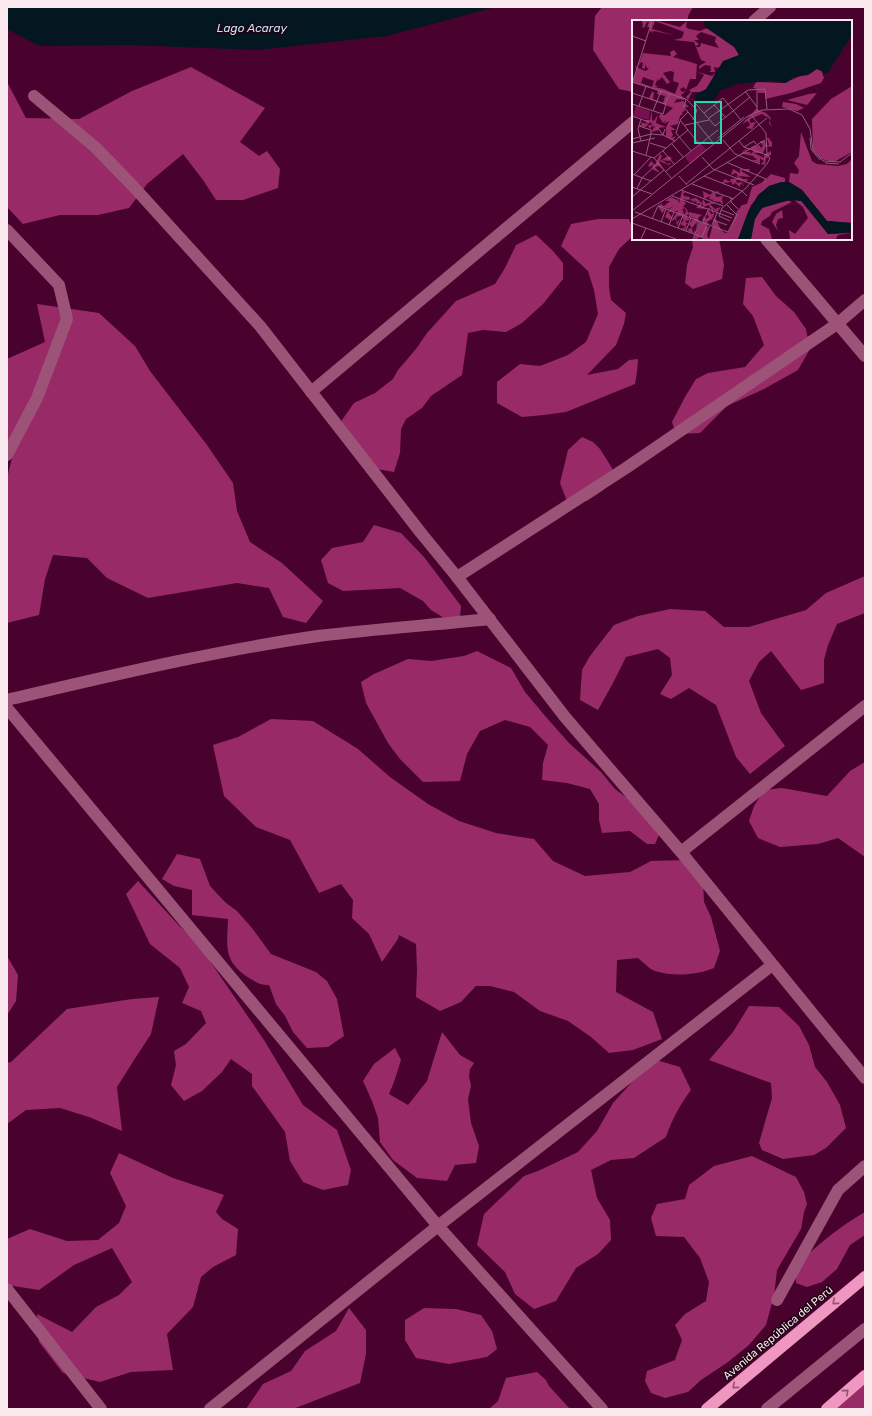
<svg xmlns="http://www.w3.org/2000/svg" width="872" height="1416" font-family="Rubik,sans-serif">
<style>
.forest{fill:#982b67}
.water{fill:#041720}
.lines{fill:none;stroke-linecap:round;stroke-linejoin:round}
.street{stroke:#9d5277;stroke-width:12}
.secondary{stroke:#9d5277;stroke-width:12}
.highway{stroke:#ef97c0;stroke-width:12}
.oneway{stroke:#915572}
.labels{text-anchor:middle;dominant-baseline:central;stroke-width:3;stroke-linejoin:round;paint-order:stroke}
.street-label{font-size:11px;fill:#fbe9f0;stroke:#1f0412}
.water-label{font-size:12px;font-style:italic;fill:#c6e3f2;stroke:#1f0412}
.inset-road{fill:none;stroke:#905e7b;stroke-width:1}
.view{fill:#2fd4aa;fill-opacity:0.15;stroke:#2fd4aa;stroke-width:2}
.inset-edge{fill:none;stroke:#fbe9f0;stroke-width:2}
</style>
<rect width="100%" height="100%" fill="#49022d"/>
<!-- forest -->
<g class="forest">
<path d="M602,7H693L688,16V21H633V92L619,89L593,50L595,16Z"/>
<path d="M191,67L265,108L240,142L259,156L267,151L280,169L278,188L243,200H216L203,180L183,154L147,184L129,208L98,215H60L23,224L7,207V82L26,118L79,119L132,91Z"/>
<path d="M598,219H629L633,230V236L619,249L609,267V287L611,300L626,313L624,324L616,345L587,375L618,369L629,360L638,359L637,372L635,384L566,412L544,415L522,417L497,403V382L520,364L540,366L568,355L586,342L598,314L594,290L588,271L561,246L571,224Z"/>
<path d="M536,235L553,251L563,263V279L543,304L522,323L506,332L483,330L468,333L462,375L431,396L422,408L406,419L401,429L400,453L394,472L371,468L344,442L342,420L354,403L375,393L393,379L398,370L416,349L427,333L456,301L495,284L505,268L516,245Z"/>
<path d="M692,239H719L724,265L722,279L693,289L685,283L687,265L693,247Z"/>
<path d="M762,277L776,296L794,312L806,329L810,349L798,370L764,389L727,406L700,433L676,434L672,422L685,397L696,379L708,373L745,367L764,345L753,316L743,304L746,278Z"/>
<path d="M37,304L99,313L135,346L150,371L207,445L233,483L237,511L250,542L282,563L323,601L306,623L283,617L269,588L237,583L148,598L107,578L87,558L53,555L45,579L39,615L7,623V478L13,454L7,453V359L45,342Z"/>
<path d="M582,437L593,442L600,449L612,468L613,481L602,491L587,501H567L560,483L568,450Z"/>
<path d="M374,525L401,533L424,557L461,606L460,618H444L431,610L423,601L400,588L343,591L328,583L321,560L332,548L363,542Z"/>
<path d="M865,576V613L837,624L828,645L824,660V683L801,690L771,651L759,662L749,681L761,713L785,746L750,774L736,757L716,705L689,688L671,699L660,694L672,675L670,658L658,649L626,657L613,683L598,710L580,700L582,670L590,656L614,625L638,616L670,609L705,611L724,627H749L806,610L826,593Z"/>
<path d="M477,651L511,668L525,692L546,717L569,743L601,772L615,789L646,812L659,835L655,844H647L630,831L602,833L599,820V804L590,789L567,783L542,780L543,763L548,745L530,727L505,720L480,731L467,754L460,781L423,782L400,759L388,743L366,703L361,682L374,674L408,659L431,661L464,656Z"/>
<path d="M271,719L313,721L358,749L390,777L428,804L459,821L496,833L534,839L553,861L585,876L630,872L651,861L687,860L703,881L704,902L711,917L720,951L714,968C697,975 674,977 655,971C649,969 643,962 638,958L617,960L616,992L653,1012L662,1039L633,1050L609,1053L591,1037L568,1021L540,1011L514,992L490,986H476L461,1002L440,1011L416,997L417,970L416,944L399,935L398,939L382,962L369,934L352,918L353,900L341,884L319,893L290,840L256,827L224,796L213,745L238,737Z"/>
<path d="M865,762V857L838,838L818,844L780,847L758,838L749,821L754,806L764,790L782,788L827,796L850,771Z"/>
<path d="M177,854L200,859L210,886L225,902L237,911L252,928L271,954L316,972L327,981L337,999L344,1036L328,1047L307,1048L293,1032L285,1016L276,1004L269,985C260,985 256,982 249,978C223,961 227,947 228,919L192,915V890L174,886L162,879Z"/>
<path d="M138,881L173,919L201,948L264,1040L303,1105L337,1130L351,1170L348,1185L323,1190L303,1182L290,1161L285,1132L252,1086V1074L231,1059L222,1072L202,1091L184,1101L171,1085L176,1065L174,1051L186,1044L206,1023L201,1011L182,1003L189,987L180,968L150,944L126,894Z"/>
<path d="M7,956L18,975L16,1001L7,1015Z"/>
<path d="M159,997L151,1034L134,1060L117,1087L122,1131L89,1117L60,1108L26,1110L7,1124V1063L11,1062L67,1009L132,999Z"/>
<path d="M749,1006L779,1007L799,1026L809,1045L815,1067L827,1082L840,1105L846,1128L826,1148L814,1155L783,1159L762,1150L759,1143L772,1098L771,1083L709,1060L733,1032Z"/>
<path d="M442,1032L460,1055L474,1063L470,1069L469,1076L471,1086L468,1099L471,1123L479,1146L476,1163L455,1165L447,1181L417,1178L393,1160L380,1142L378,1118L372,1101L363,1081L374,1064L395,1048L401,1060L394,1082L389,1094L408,1105L427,1081Z"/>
<path d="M653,1059L680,1067L691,1090C680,1105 672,1119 666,1137L634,1158L611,1160L591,1170L597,1198L610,1220L611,1240L598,1254L576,1268L556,1301L534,1309L515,1294L505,1272L477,1245L484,1214L524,1176L538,1171L578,1152L597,1131L613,1103Z"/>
<path d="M119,1153L173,1178L224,1195L216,1212L222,1219L238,1229L236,1255L213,1267L201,1277L193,1307L167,1334L173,1370L131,1372L100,1382L63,1373L39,1342L37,1314L72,1332L96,1307L119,1295L132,1282L112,1248L74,1265L39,1290L7,1285V1239L30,1229L67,1241L98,1240L119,1223L126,1206L110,1173Z"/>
<path d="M752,1156L796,1177L804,1192L807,1204L804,1212L801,1229L777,1270L774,1296L766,1325L749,1345L728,1362L701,1380L688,1392L665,1398L651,1393L645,1381L647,1371L675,1360L682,1340L675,1325L685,1314L706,1301L709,1282L700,1258L684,1237L656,1236L651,1218L657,1204L685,1199L689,1185L714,1166Z"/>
<path d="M865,1212V1235L850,1245L837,1269L822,1282L807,1287L796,1283V1266C817,1245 839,1227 865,1212Z"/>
<path d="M349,1308L366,1330V1354L360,1383L293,1409H246L263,1384L291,1371L305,1351L336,1331Z"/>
<path d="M424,1308L456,1309L481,1315L492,1331L497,1349L487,1357L449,1364L416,1358L405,1340V1320Z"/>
<path d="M537,1372L546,1380L549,1386L570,1409H489L498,1401L506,1378Z"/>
<path d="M865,1383V1409H822Z"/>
</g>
<!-- water -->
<path class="water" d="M7,7H496L387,36L258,50L131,45L39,46L7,29Z"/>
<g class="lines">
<!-- street -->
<g class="street">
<path d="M754,21L770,7"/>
<path d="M34,96L95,147L132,185L260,326L421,533L457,577L565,717L681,852L865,1078"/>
<path d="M7,230L59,285L67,319L37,398L7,455"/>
<path d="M766,239L865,356"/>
<path d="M311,392L633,122"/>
<path d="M457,577L626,468L837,324L865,300"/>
<path d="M7,700C110,676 213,651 318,636C375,629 433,625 490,619"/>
<path d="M7,708L438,1226L602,1409"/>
<path d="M681,852L865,706"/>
<path d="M7,1289L101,1409"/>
<path d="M777,1300L838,1190L865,1166"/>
<path d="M210,1409L438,1226L772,965"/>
</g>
<!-- secondary -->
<path class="secondary" d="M767,1409L865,1329"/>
<!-- highway -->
<g class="highway">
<path d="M707,1409L865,1277"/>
<path d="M827,1409L865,1376"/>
</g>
</g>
<!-- one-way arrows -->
<defs><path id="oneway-chevron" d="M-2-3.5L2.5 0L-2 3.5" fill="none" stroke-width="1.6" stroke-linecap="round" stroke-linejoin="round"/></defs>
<g class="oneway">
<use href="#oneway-chevron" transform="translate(835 1302) rotate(140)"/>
<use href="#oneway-chevron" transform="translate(735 1386) rotate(140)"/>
<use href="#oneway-chevron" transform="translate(846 1392) rotate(-41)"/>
</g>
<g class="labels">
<!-- street labels -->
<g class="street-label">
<text transform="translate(778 1333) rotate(-40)">Avenida República del Perú</text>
</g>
<!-- water labels -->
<g class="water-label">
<text x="252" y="28">Lago Acaray</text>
</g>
</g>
<!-- overview -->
<g transform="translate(632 20)">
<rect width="220" height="220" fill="#49022d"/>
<path d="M4,86L18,91L17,100L1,96ZM69,124L75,130L58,144L53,137Z" fill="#7a0f4f"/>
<path d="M10,1H20L19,5L21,1H26L48,7L55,1L54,7L57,9L68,11L75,8L103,27L107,35L87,48L82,47L83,52H78L80,47L79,49L77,47L79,48V46L73,45L67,49V46L74,42L69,40L62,22L42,20L50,18L52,12L23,1L20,9L41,15L22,11L20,14L21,11L18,12V7H15L17,2H15L12,8L9,6H11ZM69,12L84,17L83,22L87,28L69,23L68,27H63L67,24L62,20H67L64,16ZM42,30L45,34L41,37L65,44L64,59H58L54,70L52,67L48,69L50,72L54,71L49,75L53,80L45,79L42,83L51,81L57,87H52L53,91L50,92L51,94L48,96L46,104L38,106L44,110H39L41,115L39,118L44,116L41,120L34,116V107L26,108L27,110L19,112L23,106L20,107L21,103L18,109L16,106L20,104L18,102L14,107L7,106L10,104L8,102L16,104L12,100H18L20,90V100L22,101L26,94L23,92L26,93L24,103L34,107L37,101L32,104L34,100L31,103L27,97L28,94L33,95L41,88L11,76L17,78L20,72H22L21,79L31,83L33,76L25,74L26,70L29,71L1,62L5,50L3,46L13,51L17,49L14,47L13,43V49L10,48L11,43L9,42L6,47L11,33L39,36L38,32ZM38,51L42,52L41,61L47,63L43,74L32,69L22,67H26L23,65L26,58V61L30,57L35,64L38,62L31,53ZM11,57L22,61L20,67L9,63ZM185,49L189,50L192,58L189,63L159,73L133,79L134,73H126V70H130L121,68L124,62L152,63ZM66,52L80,56L83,53L79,64L72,72H60L56,80L54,77L59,72L57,70L65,66L72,55ZM220,66V132L202,142L189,139L181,130L180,99L199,79ZM185,73L175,85L155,80L177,74ZM151,82L164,84L172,88L165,91L150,87ZM124,89L134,93L139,98L137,100L140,108L137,103L132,104L137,103V98L130,94L118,99V103L124,102L120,109L114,108L118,105L116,101L110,104ZM169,112L180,141L185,144L206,146L215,144L220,139V203L195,201L170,170L157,162L158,153L166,154L167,150L162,143L167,136ZM135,118H138L137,119L140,122V127L134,126L131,133H122L119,127L127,125L129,128L131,126L128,121H133L134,125H137ZM115,128L118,130L115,129L111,132H118L119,135L120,132L132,138V135L139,131V135L135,137L137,138H134L133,145L129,144L132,141L128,138V143L120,140H125L121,136L111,134L109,136L111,131ZM28,134L30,136L28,141L36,136L40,138L37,141L30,140L36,144L39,142L36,148L37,145L27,141L31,150L27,146L23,147L28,153L20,149L21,144L18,147L16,146L19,141L23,145ZM101,149L108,153V149H118L117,152L111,150L109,151L119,157L106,156L113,160L111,159H116L115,161L104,160L105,163L110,162L112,166L109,163L108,167L103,163L100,165V162L90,163L93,159L98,162L99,159L107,158L104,157L106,156L104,153L99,155ZM139,154L153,158V162L137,166L119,185L106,219H71L68,217L65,219H62L68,203L73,201H70L72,196L73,199L77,197L75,194L77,190L79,194H81L79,188L77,189L74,188H78L77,185L71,187V183L69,186L74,189L64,188L69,183L65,184L64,181L62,183L63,179L61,182L58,179L64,178L70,183L71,179L74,184L79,182L83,184H78L83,189L89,187L85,192L81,189L82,195L80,199L75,202L77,204L74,205V207L78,206L75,215L77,219L83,197L89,210L93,213L97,212L105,191L110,185L115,184L120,167L131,162ZM83,170L87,172L86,174L83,173L84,177L92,176L90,178L91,185L88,182L80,181L82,180L77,179L78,176L72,179L71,171L78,175L81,172L86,173ZM50,171L54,173H51L52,176L58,177L57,180L49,179L54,183L51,187L54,188L57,194L54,196L58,200L53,201L56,204L53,205L55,206L53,210L49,209L54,207L48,204L52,200L50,198L54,192L53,188L49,190H51L52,195L44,197L45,202L48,199L45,206L44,199L39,201L46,191L36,192L40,197L38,200L33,197L35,192L42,185L37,189L30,187L33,190L30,193L26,186L31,182L29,184L32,186L38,181H33L39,177L45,180L47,177L46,181L47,183ZM154,180L160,182L140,192L138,196L130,201L129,205L137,209L140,219H119L122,200L128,190L135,185ZM162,180L169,181L196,214L220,213L206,215L204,219H158L157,210L163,214L176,198L171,187ZM150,190L151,198L146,199L144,205L146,211L140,202L144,194ZM57,192L70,195L66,198L67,202L64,209L65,202L60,208L61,213L64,209L63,213L57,212L56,209L60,208L57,204L62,198L57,197Z" fill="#982b67" fill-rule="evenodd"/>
<path d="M72,1H220V15L195,54L185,49L176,55L162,57L154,63L138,61L105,64L88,71L82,81L64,83L62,75L74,69L91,41L107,35L102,27L73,7ZM149,162H157L170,170L195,201L220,203V212L196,214L170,181L158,180L130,188L123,199L119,219H106L116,192L126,175L137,166Z" fill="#041720"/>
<path class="inset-road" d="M0,16L14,21M0,62L54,79L65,90L61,100M0,64L20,1M113,71L125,87M0,73L33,84L38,74M54,79L52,87L82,124M0,84L31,94L34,84M64,84L83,106M82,85L94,98M7,86L14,66M21,91L29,71M125,91V69M56,92L48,100L67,124M72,93L91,78L109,100M0,96L17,102M77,98L116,70L133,69L135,89M9,99L6,109L9,121M48,101L44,113L59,131M53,105L77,100M83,106L118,77M25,107L31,115L33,109M86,118L112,97M178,118L179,129L188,140M0,119L19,114V110L7,106M91,120L103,134L128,144M107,121L112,127L135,135L134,113L120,96M0,123L23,118M18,123L34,128M40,124L51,137M112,127L122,121L124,124M0,131L22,138L40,159M31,131L42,144M14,135L19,114L31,115L43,121M70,137L81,149L122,165M22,138L56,110M94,142L134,159L131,163M193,143L207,144M34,151L86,110M0,154L19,161M2,155L19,137M47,156L55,165M72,156L110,171L115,176M54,164L135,98M60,164L102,179M0,167L20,174M5,169L10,158L26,143M49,170L91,186M40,176L100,198M0,177L32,150M99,178V182L106,189M26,186L96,212L105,195L95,185M89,190L102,195M0,191L116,96L130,90L157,89L170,95L178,109L181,130L191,141L208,142L220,133M3,192L70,217L75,205M0,199L133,120M20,199L26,186M81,200L95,205M98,201L87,196L90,188L114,168L135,144L138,138L135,135M29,202L34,189M71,202L76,190M0,203L44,219M37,205L42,192M80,205L85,193M46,208L51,195M54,211L59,198M9,219L14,208M61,219L68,202"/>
<path class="view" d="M63,82H89V123H63Z"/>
<rect width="220" height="220" class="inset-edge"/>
</g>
<!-- border -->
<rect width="872" height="1416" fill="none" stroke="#fbe9f0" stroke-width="16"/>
</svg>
